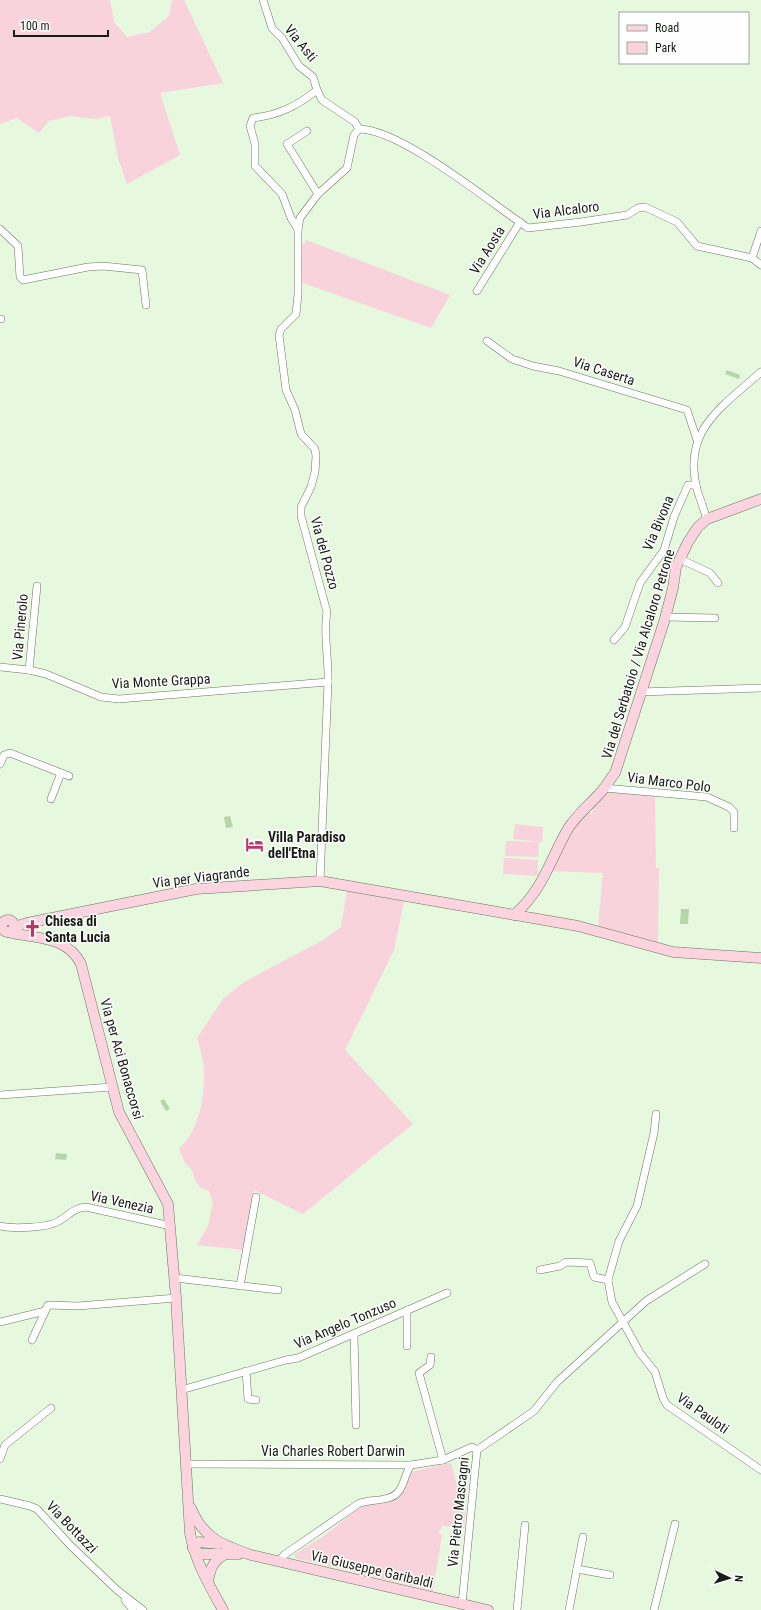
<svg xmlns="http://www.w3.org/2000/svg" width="761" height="1610" font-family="'Roboto Condensed',sans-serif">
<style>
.green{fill:#f9d3db}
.water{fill:#b7d5aa}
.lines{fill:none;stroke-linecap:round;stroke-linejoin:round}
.street-casing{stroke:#687761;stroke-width:8}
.secondary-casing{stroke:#687761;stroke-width:11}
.street{stroke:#fff;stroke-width:7}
.secondary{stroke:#fbd4e0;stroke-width:10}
.labels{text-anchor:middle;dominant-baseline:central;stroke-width:3;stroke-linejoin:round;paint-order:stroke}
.street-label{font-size:14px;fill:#171d14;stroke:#fefefe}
.poi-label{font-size:14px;font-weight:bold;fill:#171d14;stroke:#fefefe;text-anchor:start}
</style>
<rect width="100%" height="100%" fill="#e6f8de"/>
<!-- green -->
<g class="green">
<path d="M0,0H110L114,22L127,37L150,32L169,16L172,0H184L223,83L160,93L180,155L127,184L118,158L110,116L96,119L70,116L49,121L39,133L17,118L0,124Z"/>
<path d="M306,240L450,295L431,328L303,283L302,280V246Z"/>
<path d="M604,791L653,796L655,797L656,868H659L658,943L598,926L603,873L551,871L566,836L588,812L592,814L593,811L592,808Z"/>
<path d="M515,824L543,827L542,842L513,839Z"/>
<path d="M506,841L539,842L538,857L505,856Z"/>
<path d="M504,858L538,860V876L503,874Z"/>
<path d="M347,890L404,901L394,950L345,1050L413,1124L303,1214L254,1190L245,1250L197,1245L208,1226L213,1203L209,1191L201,1188L196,1182L192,1170L185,1163L179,1149C200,1129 205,1097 204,1068C203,1059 200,1048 197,1038L223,999L244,982L323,940L341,927Z"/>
<path d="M451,1463L457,1485L467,1488L464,1528L442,1526L439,1533L442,1535L433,1591L295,1558V1554C306,1546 319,1540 329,1532C340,1524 349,1514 361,1507C371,1502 383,1506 393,1500C405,1493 404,1479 414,1471Z"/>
</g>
<!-- water -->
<g class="water">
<path d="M727,370L740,375L739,379L725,374Z"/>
<path d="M230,816L233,827L226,828L224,817Z"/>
<path d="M681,909H689L688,924H680Z"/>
<path d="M164,1099L170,1109L166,1111L160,1101Z"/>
<path d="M56,1153L67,1154L66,1160L55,1159Z"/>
</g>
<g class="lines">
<defs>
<g id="street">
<path d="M263,0L272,28L282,38L299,66L313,77L317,90L322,100L355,122L359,129"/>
<path d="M359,129C401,129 491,203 528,228L581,222L627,215L638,208L645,207L677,222L697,246L752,258L761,265"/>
<path d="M307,131L287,144L318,194"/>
<path d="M0,229L18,246L20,277L23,280L88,267L103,266L142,270L146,305"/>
<path d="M298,229L291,218L282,194L255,166V144L250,126L253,118C279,115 297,106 317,90"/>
<path d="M752,258L761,231"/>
<path d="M477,291L520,222"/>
<path d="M0,319H1"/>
<path d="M487,341L512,359L533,366L559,371L687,410L697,440"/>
<path d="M707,519C704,511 702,503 699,496C679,433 719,409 761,372"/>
<path d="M680,559L710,573L718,583"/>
<path d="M666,617L715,618"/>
<path d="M614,640L625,627L640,583L664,550L674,517L688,485H696"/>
<path d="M0,667L29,670L46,674L101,697L119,699L328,682"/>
<path d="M29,670L37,586"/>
<path d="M640,692L761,688"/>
<path d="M0,764L4,755L10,753L69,776"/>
<path d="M604,788L707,797L729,807L734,812V828"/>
<path d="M51,799L61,773"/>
<path d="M320,881L328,682C329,660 323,633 327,612L301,516V507L311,487L315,472L316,456L315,449L301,434L295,410L286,390L279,335L281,329L296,314L298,294V229L300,218L318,194L347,168L354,135L359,129"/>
<path d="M0,1095L112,1087"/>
<path d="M656,1114L654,1133L637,1206L619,1241L608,1280L612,1302L640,1353L655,1372L663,1398L667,1405L761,1470"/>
<path d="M0,1226C13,1229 48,1228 59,1221C69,1215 74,1208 86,1207L171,1226"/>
<path d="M540,1270L560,1266L566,1262L590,1263L594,1277L608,1280"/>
<path d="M175,1278L278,1290"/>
<path d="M240,1286L256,1197"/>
<path d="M0,1322L45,1311"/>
<path d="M354,1334L356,1425"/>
<path d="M32,1340L48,1305L78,1306L176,1298"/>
<path d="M407,1346V1310"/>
<path d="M431,1357L430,1365L419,1373L443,1460"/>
<path d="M246,1371L248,1399L256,1400"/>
<path d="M181,1390L286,1360L298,1358L447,1293"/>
<path d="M0,1459L5,1445L51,1408"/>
<path d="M185,1464L411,1465L443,1460L472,1447L477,1450"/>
<path d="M0,1499L30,1506L37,1509L71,1546L117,1590L143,1610"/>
<path d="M279,1561L284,1555L358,1504C371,1498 390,1503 399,1491C405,1483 405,1473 411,1465"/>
<path d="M577,1569L610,1575"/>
<path d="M125,1600L133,1610"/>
<path d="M462,1604L477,1450L534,1411L557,1382L646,1301L705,1264"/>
<path d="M517,1610L525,1525"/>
<path d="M569,1610L583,1537"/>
<path d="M654,1610L675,1524"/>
</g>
<g id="secondary">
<path d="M514,915C544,889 550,859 569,827C578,814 590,804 600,793C606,787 610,779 615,773L664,622L673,588L676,567L688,542L698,527L707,519L761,499"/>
<circle cx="8" cy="926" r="6"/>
<path d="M14,927L27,923L196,889L320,881L578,926L673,952L761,958"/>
<path d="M8,932C34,939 67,935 81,964L119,1112L168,1204L176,1298L190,1533C195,1561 209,1585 223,1610"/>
<path d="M191,1508C203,1538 222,1545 251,1555L488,1610"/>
<path d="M193,1548L200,1554H239"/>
<path d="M193,1548L199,1542L219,1544"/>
<path d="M208,1582C210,1569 213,1560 226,1554"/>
</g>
</defs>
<!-- street casing -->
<use href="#street" class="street-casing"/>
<!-- secondary casing -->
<use href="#secondary" class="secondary-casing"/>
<!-- street -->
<use href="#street" class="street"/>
<!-- secondary -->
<use href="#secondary" class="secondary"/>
</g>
<!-- icons -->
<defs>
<symbol id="hotel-bare" viewBox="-9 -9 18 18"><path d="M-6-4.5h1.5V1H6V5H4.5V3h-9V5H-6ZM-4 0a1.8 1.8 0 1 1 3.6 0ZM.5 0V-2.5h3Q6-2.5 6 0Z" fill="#c03466" stroke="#fefefe" stroke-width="2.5" paint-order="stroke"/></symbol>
<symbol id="church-bare" viewBox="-9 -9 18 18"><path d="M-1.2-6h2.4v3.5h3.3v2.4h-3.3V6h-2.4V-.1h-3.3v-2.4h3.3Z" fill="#c03466" stroke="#fefefe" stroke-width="2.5" paint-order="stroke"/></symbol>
</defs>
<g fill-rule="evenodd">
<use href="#hotel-bare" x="242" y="832" width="25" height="25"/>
<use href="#church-bare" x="20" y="916" width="25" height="25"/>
</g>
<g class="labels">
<!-- street labels -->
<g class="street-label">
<text transform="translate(301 43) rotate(51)">Via Asti</text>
<text transform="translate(566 210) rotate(-7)">Via Alcaloro</text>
<text transform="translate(487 250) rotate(-58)">Via Aosta</text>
<text transform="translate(604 371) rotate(18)">Via Caserta</text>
<text transform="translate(658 523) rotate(-67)">Via Bivona</text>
<text transform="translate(325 553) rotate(75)">Via del Pozzo</text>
<text transform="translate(20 627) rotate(-85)">Via Pinerolo</text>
<text transform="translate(638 654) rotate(-73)">Via del Serbatoio / Via Alcaloro Petrone</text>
<text transform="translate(161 681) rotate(-3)">Via Monte Grappa</text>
<text transform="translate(669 782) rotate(7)">Via Marco Polo</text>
<text transform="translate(201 877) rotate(-7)">Via per Viagrande</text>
<text transform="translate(122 1059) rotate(74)">Via per Aci Bonaccorsi</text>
<text transform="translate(122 1202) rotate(12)">Via Venezia</text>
<text transform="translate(345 1323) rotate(-23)">Via Angelo Tonzuso</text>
<text transform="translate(703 1413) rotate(35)">Via Pauloti</text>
<text x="333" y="1451">Via Charles Robert Darwin</text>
<text transform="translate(458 1512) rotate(-84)">Via Pietro Mascagni</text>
<text transform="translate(72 1527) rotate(46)">Via Bottazzi</text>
<text transform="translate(372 1569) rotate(13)">Via Giuseppe Garibaldi</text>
</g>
<!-- poi labels -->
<g class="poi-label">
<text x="268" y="837">Villa Paradiso<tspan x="268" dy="16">dell'Etna</tspan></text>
<text x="45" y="921">Chiesa di<tspan x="45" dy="16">Santa Lucia</tspan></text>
</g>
</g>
<!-- legend -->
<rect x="619" y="12" width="130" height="52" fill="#fefefe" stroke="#a2a4a0"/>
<rect x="627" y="25" width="20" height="6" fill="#fbd4e0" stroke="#a2a4a0"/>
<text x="655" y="32" font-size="12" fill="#171d14">Road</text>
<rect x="627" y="42" width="20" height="12" fill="#f9d3db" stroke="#a2a4a0"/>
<text x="655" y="52" font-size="12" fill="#171d14">Park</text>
<!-- north arrow -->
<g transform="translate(729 1578) rotate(94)" stroke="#fefefe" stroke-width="3" paint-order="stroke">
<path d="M0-3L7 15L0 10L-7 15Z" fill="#171d14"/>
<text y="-6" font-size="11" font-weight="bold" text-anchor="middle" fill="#171d14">N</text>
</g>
<!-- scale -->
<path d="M14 30v6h94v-6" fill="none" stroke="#171d14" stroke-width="2"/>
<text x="20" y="30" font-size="12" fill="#171d14" stroke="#fefefe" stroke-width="3" paint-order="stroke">100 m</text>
</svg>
